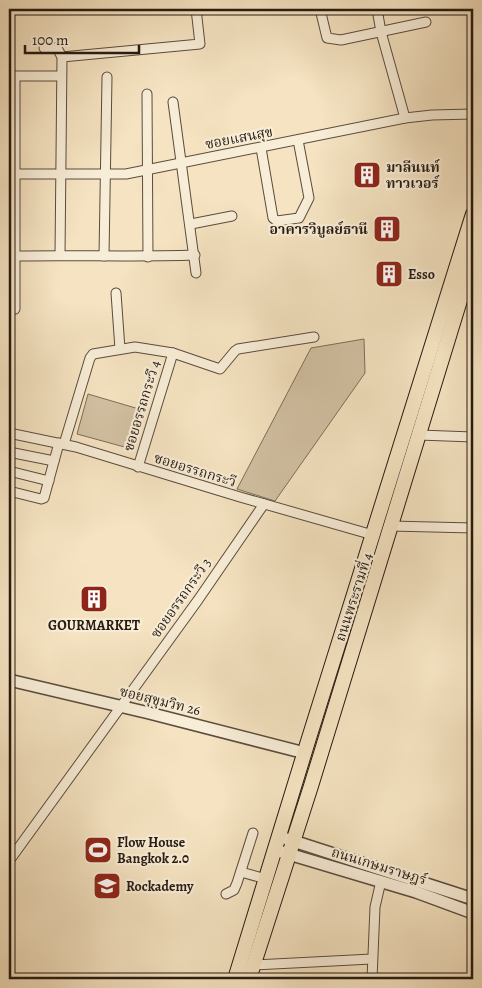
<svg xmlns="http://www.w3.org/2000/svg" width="482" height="988" font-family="Alegreya,'Noto Serif Thai',serif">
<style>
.green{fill:#d2c1a3;stroke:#7c6e5a}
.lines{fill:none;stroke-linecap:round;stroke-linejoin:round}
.minor-casing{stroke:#5a4c3e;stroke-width:11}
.tertiary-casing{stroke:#5a4c3e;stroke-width:14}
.primary-casing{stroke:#261a12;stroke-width:16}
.minor{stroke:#f8edd7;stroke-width:9}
.tertiary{stroke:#f8edd7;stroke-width:11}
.primary{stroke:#f5e3c1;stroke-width:14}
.labels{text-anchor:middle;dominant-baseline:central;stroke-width:4.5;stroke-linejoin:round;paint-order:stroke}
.street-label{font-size:14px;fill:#261a12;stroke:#f8edd7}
.poi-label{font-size:14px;font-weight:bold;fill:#261a12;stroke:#f8edd7;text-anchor:start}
</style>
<rect width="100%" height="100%" fill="#f5e3c1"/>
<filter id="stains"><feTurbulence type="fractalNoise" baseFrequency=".004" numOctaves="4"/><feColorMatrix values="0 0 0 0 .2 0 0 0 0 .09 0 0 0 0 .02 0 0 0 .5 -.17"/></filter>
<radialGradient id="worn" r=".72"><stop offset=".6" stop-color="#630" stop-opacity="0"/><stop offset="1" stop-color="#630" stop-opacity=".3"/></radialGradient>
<!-- green -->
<g class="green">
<path d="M364,339L365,373L275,501L237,489L311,348Z"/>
<path d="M88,394L139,409L128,448L77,434Z"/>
</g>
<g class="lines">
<defs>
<g id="minor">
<path d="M320,9L327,38L341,40L426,22"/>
<path d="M377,9L381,32L405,118"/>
<path d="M44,48H57L62,57L60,255"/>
<path d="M62,57L200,44L196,9"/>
<path d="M9,76H61"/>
<path d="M147,94L148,257"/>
<path d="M173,102L196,273"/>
<path d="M261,148L273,218L277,221L299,218L309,198L298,140"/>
<path d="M9,174H126L405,118L432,115L473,114"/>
<path d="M191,224L232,216"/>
<path d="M16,256C76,255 135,257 195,255"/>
<path d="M104,256L107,77"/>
<path d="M116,293L120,349"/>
<path d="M15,309V76"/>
<path d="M9,433L76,447L240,497L373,535"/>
<path d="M419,435L473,437"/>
<path d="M64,444L90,358L93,354L135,347L173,353L220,369L235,351L238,349L314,337"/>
<path d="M9,452L54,461"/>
<path d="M138,467L173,353"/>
<path d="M9,471L49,481"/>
<path d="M9,491L41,499L44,498L59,443"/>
<path d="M390,526L473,528"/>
<path d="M9,861L198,600L264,504"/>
<path d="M241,872L266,879"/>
<path d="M226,894L234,890L237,883L253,833"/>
<path d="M254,965L372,959"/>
<path d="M133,979H235"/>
<path d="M372,979L375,907L381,881"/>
</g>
<g id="tertiary">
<path d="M9,680L149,713L305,753"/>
<path d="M287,839L473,899"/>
<path d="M282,852L416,892L473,913"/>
</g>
<g id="primary">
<path d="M235,979L309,738L473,214"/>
<path d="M249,979L311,786L473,258"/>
</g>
</defs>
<!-- minor casing -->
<use href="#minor" class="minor-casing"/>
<!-- tertiary casing -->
<use href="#tertiary" class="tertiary-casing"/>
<!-- primary casing -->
<use href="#primary" class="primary-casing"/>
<!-- minor -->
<use href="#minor" class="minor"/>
<!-- tertiary -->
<use href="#tertiary" class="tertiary"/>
<!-- primary -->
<use href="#primary" class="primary"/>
</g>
<!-- icons -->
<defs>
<symbol id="building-square" viewBox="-11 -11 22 22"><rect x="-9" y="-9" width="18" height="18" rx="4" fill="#8f2418" stroke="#f8edd7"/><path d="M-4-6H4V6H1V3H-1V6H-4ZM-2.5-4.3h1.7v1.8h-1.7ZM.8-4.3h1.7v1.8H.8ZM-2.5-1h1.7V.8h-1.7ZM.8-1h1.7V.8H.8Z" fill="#fff"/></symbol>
<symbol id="stadium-square" viewBox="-11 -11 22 22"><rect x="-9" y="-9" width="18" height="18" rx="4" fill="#8f2418" stroke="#f8edd7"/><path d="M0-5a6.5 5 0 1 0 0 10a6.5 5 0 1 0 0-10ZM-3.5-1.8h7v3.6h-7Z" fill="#fff"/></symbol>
<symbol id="school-square" viewBox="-11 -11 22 22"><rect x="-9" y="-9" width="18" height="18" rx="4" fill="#8f2418" stroke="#f8edd7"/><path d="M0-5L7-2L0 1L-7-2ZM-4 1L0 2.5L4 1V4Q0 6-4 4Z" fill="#fff"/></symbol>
</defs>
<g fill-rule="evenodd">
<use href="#building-square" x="351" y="159" width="32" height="32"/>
<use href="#building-square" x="371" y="213" width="32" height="32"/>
<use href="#building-square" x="373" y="258" width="32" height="32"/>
<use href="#building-square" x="78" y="583" width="32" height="32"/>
<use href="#stadium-square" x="82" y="834" width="32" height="32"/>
<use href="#school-square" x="91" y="870" width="32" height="32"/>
</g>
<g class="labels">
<!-- street labels -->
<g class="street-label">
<text transform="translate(239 138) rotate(-11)">ซอยแสนสุข</text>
<text transform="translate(142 406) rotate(-73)">ซอยอรรถกระวี 4</text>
<text transform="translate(195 470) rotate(17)">ซอยอรรถกระวี</text>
<text transform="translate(354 597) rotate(-72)">ถนนพระรามที่ 4</text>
<text transform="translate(181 598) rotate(-55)">ซอยอรรถกระวี 3</text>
<text transform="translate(160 701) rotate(14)">ซอยสุขุมวิท 26</text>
<text transform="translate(379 866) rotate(17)">ถนนเกษมราษฎร์</text>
</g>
<!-- poi labels -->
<g class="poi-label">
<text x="386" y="167">มาลีนนท์<tspan x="386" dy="16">ทาวเวอร์</tspan></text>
<text x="368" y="229" text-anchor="end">อาคารวิบูลย์ธานี</text>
<text x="408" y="274">Esso</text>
<text x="94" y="625" text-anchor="middle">GOURMARKET</text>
<text x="117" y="842">Flow House<tspan x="117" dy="16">Bangkok 2.0</tspan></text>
<text x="126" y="886">Rockademy</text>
</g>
</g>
<!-- margin -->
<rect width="482" height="988" fill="none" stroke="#f5e3c1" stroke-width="30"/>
<rect x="10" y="10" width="462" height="968" fill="none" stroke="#261a12" stroke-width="2.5"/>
<rect x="15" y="15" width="452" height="958" fill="none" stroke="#261a12"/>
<!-- scale -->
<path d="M25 45v8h114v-8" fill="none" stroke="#261a12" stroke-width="2.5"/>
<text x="32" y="45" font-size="15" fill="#261a12" stroke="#f8edd7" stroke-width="4" paint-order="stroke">100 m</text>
<rect width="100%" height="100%" filter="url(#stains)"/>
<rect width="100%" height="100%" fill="url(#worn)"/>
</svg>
